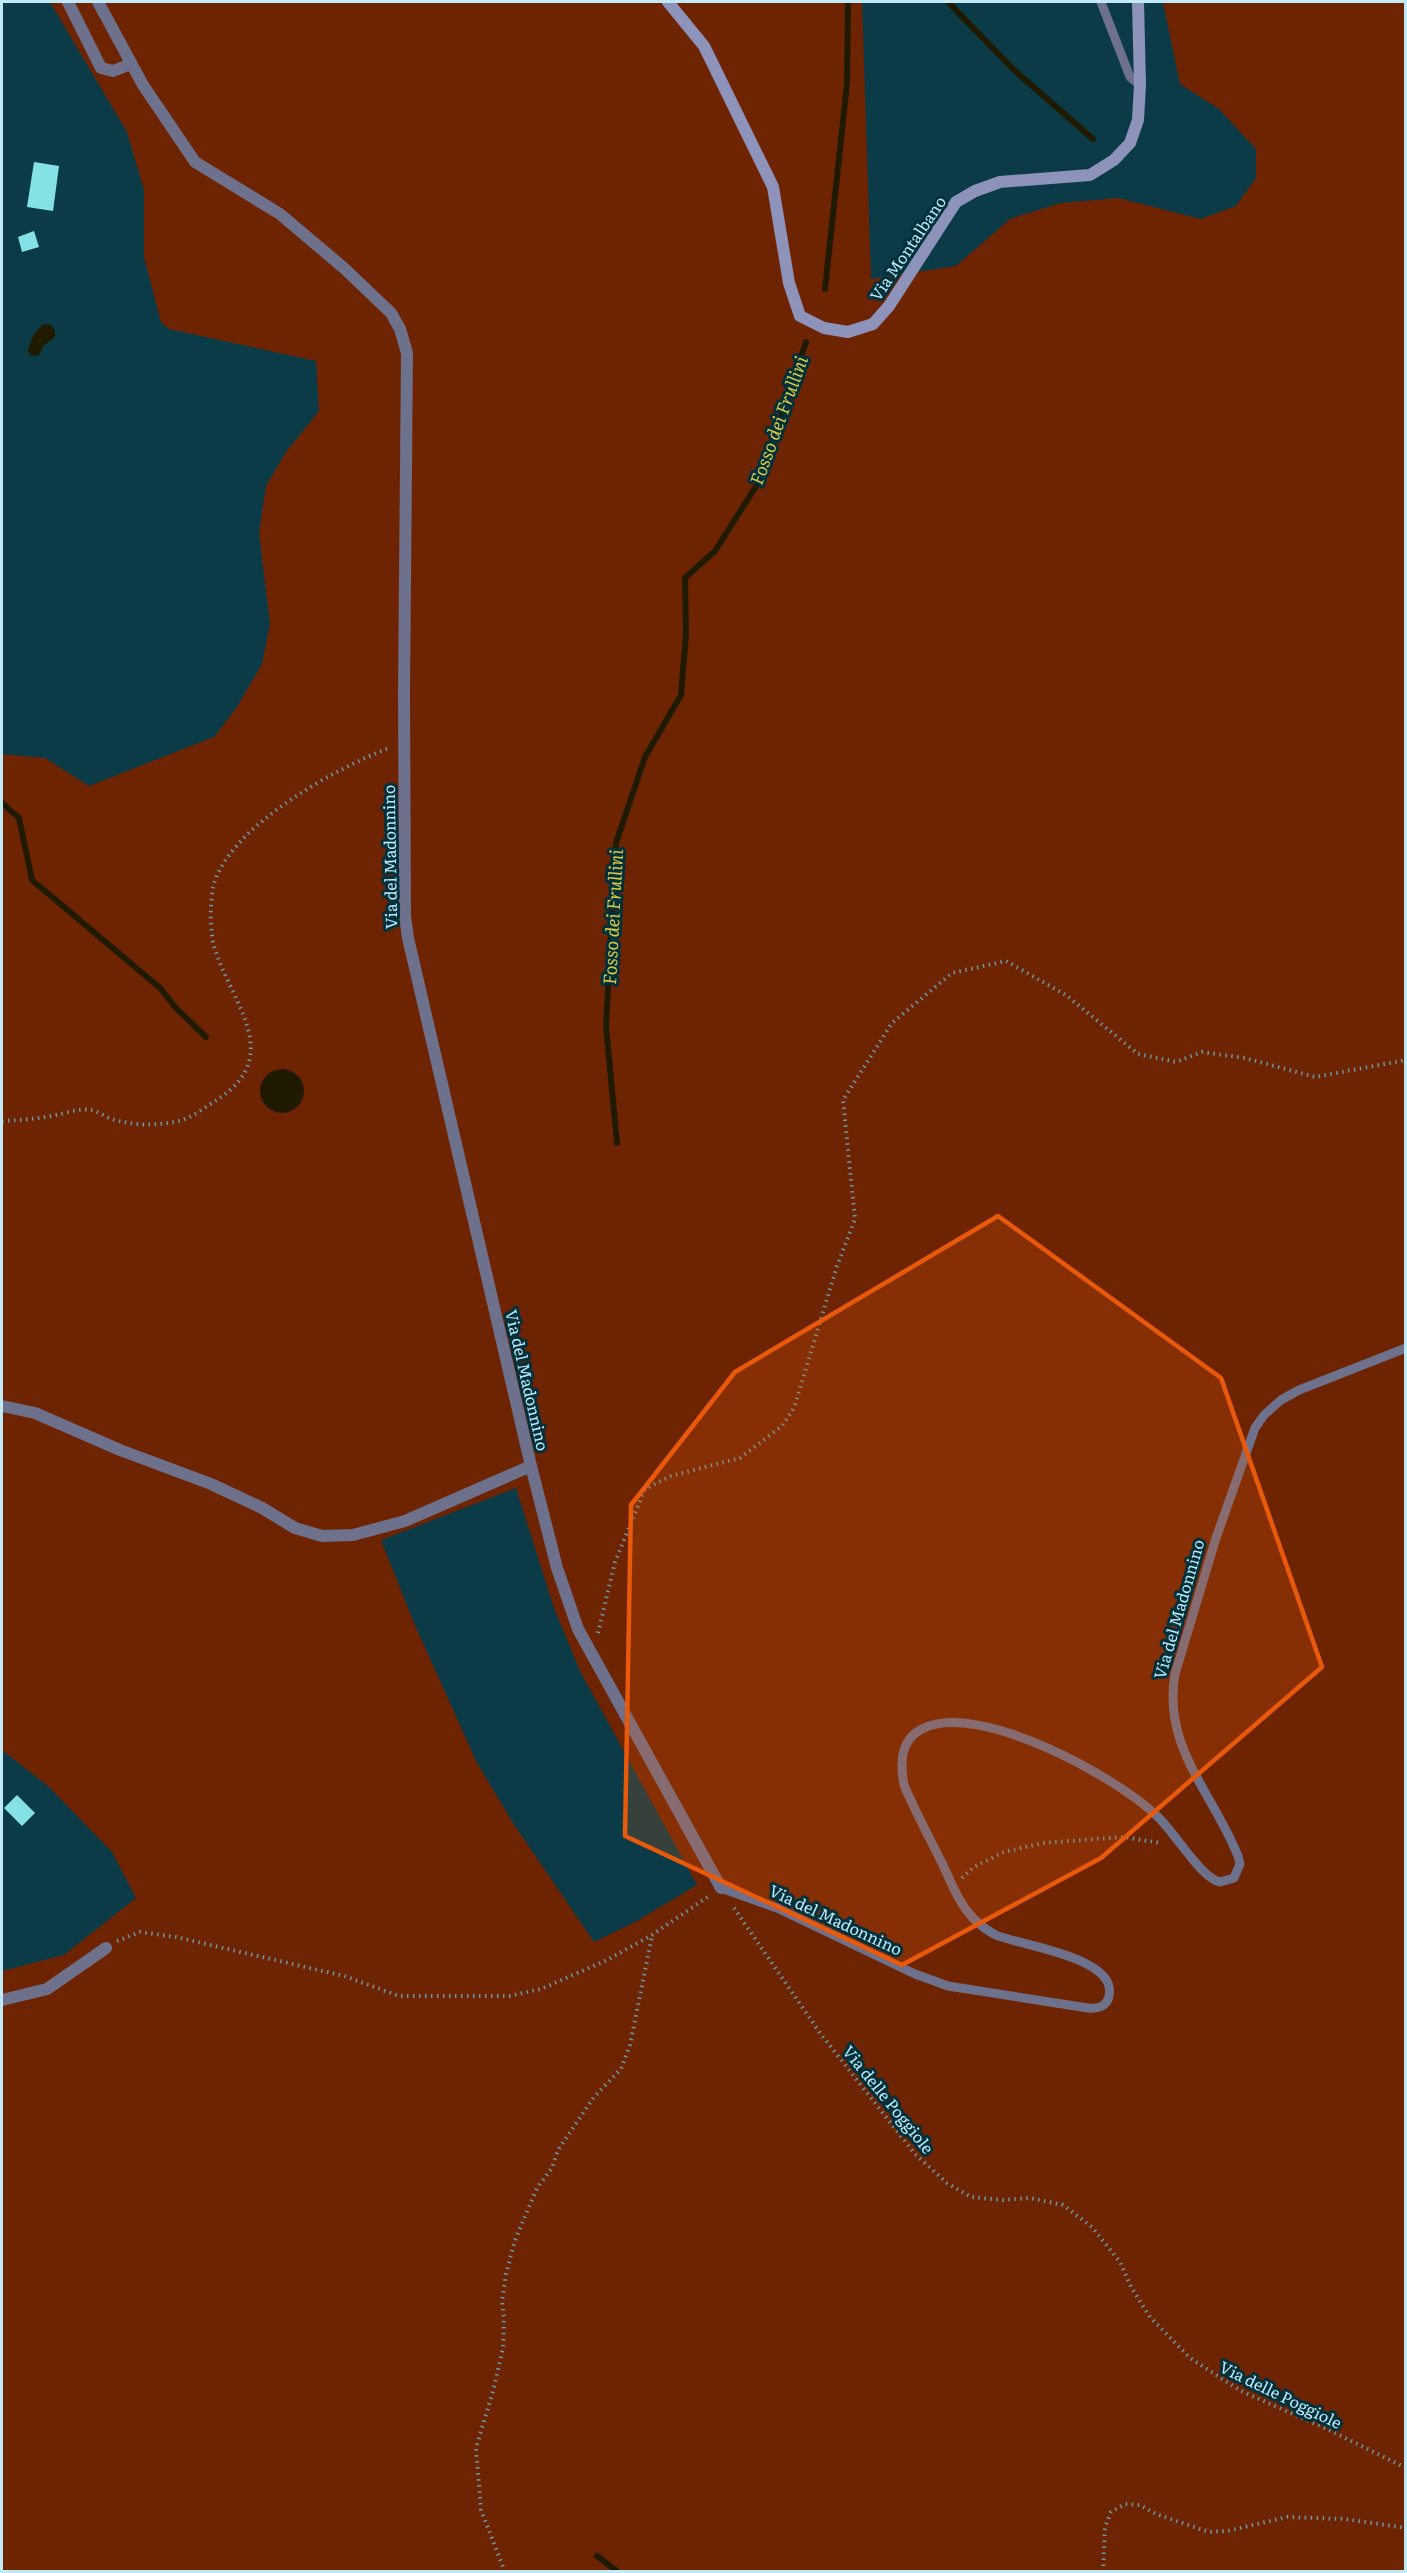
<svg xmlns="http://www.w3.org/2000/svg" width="1407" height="2573" font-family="Literata,serif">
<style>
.green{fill:#6e2403;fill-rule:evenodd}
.water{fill:#201b00}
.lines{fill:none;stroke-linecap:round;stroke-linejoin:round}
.stream{stroke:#201b00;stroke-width:6}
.building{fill:#84e1e5}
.path{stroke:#6c97a4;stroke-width:4;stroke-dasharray:1.5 4.5;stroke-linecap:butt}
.service{stroke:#6e718b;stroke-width:9}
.minor{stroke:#6e718b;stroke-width:12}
.secondary{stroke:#8e93bb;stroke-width:12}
.marked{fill:#e8590c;fill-opacity:0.2;stroke:#e8590c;stroke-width:4.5;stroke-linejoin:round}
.labels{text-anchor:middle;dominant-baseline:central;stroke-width:6;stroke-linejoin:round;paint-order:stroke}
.street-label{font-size:16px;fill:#c2e9f6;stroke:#00313d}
.water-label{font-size:18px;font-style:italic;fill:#ddc741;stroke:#00313d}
</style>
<rect width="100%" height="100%" fill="#0c3b48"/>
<!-- green -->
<path class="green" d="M50,2H862L871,279L956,266L1010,219L1061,203L1118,198L1201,219L1236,206L1256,178V149L1219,109L1180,84L1163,2H1405V2571H2V1971L64,1955L136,1898L112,1852L49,1787L2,1750V754L45,758L89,786L214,737L237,707L262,664L270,624L259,533L266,486L286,452L319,411L316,361L169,329L161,322L144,257V190L127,132ZM516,1488L554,1608L580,1671L697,1885L637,1921L594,1942L513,1823L477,1763L414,1623L381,1540Z"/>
<!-- water -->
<g class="water">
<path d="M44,324L51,325L55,330V337L43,346L39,355L31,356L28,351C30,340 35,330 44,324Z"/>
<circle cx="282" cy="1091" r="22"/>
</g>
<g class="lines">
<!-- stream -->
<g class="stream">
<path d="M948,2L1014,70L1093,139"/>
<path d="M825,289L847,84L848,2"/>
<path d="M2,803L19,818L32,880L160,988L176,1008L206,1037"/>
<path d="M617,1143L606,1026L616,843L645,757L681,695L686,634L685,578L715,551L760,480L806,342"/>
<path d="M597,2556L618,2572"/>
</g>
</g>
<!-- building -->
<g class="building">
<path d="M34,162L59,166L53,211L27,207Z"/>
<path d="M34,231L39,247L22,252L18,237Z"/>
<path d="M17,1795L35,1813L22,1826L4,1808Z"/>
</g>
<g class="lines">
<!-- path -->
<g class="path">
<path d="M2,1121C20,1120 38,1119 56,1115C67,1113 79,1108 91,1110C98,1111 105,1117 112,1119C134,1126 156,1126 179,1121C192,1118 207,1106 218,1099C288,1054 226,997 213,942C210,924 210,905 213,888C226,828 336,768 389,748"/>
<path d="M598,1633L615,1562L645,1489L671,1476L740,1458L782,1426L794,1408L837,1266L855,1219L843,1100L892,1023L952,973L1006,961L1066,995L1138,1054L1176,1062L1202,1052L1245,1058L1315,1077L1406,1060"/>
<path d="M962,1878L974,1867L1004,1852L1043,1843L1123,1837L1161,1843"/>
<path d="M734,1908L820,2033L915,2154L947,2183L971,2197L1003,2200L1030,2198L1063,2205L1092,2227L1120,2262L1131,2287L1150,2317L1190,2358L1241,2391L1327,2429L1406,2468"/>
<path d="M117,1941L140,1932L176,1937L344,1976L399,1996H509L541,1989L607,1960L652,1935L709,1896"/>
<path d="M505,2572L481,2510L476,2448L493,2391L503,2348L504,2318L502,2301L506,2274L515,2240L537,2188L552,2168L558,2150L594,2097L621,2069L630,2045L652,1936"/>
<path d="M1103,2572L1105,2527L1111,2512L1125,2504L1140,2505L1156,2514L1209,2532L1227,2531L1287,2517L1345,2519L1406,2528"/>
</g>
<!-- service -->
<g class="service">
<path d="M1101,2L1130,77L1140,85"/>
<path d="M721,1888L777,1908L915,1974L948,1986L1088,2008C1097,2009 1107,2007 1109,1996C1118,1957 1021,1946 996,1935C988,1931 980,1925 974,1919C959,1904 951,1882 942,1863C929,1837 915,1811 904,1785C900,1763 900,1740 922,1729C978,1700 1117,1777 1158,1817C1175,1833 1201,1878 1220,1882L1234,1878L1240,1864L1238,1856C1213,1793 1162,1747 1175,1674L1216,1538L1255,1428L1264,1415L1281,1400L1299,1390L1406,1348"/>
</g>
<!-- minor -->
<g class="minor">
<path d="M68,2L101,68L113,71L131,64"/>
<path d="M2,1406L35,1413L120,1450L211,1484L262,1508L295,1528L322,1536L353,1535L405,1521L531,1466L408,938L405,916L404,692L407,353L400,329L391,313L345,269L280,214L195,162L143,85L98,2"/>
<path d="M531,1466L557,1568L578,1629L721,1888"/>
<path d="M2,2000L47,1989L106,1948"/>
</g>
<!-- secondary -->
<path class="secondary" d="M668,2L704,46L773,187L789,283L800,316L824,328L848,332L873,324L889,306L956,202L975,191L1000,182L1090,175L1114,160L1130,143L1138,120L1140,85L1138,2"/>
</g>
<!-- marked area -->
<path class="marked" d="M998,1216L1221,1378L1322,1667L1101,1858L902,1965L625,1836L631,1505L735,1372Z"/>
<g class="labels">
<!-- street labels -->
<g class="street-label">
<text transform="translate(907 248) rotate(-56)">Via Montalbano</text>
<text transform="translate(389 857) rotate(-91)">Via del Madonnino</text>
<text transform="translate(528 1380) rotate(77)">Via del Madonnino</text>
<text transform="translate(1178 1609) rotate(-74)">Via del Madonnino</text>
<text transform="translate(836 1919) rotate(25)">Via del Madonnino</text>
<text transform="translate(889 2099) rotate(51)">Via delle Poggiole</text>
<text transform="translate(1281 2394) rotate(26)">Via delle Poggiole</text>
</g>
<!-- water labels -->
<g class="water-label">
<text transform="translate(778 420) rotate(-70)">Fosso dei Frullini</text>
<text transform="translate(612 917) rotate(-87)">Fosso dei Frullini</text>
</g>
</g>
<!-- border -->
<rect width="1407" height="2573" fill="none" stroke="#c2e9f6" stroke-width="6"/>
</svg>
